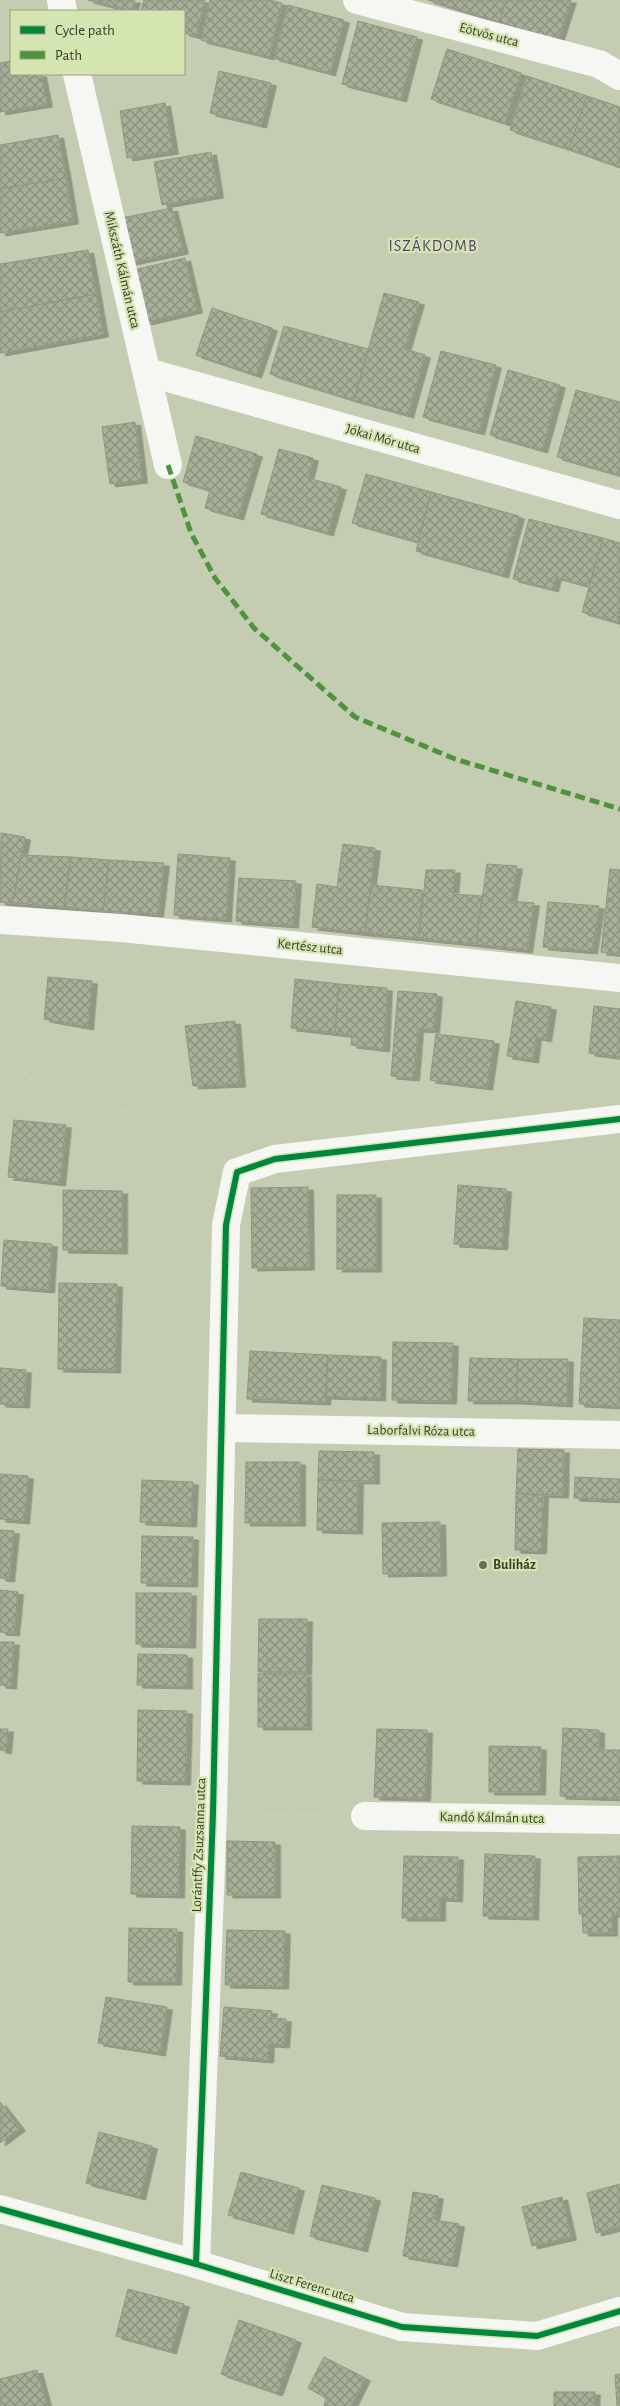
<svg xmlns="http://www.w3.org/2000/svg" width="620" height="2406" font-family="'Alegreya Sans',sans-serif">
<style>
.building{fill:url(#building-cross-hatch);stroke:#909681;filter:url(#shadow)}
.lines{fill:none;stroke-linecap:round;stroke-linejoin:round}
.path{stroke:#caccc5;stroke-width:3;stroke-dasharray:4 2.5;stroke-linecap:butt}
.minor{stroke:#f6f7f3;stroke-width:28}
.quiet{stroke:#4e943e;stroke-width:5;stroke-dasharray:10 5;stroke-linecap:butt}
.cycleway-casing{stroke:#d5e5b2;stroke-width:9}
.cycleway{stroke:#00873e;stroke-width:6}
.poi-dot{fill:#686f59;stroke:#d5e5b2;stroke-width:2}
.labels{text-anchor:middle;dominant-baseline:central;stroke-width:4.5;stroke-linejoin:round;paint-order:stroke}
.street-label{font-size:14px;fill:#373d29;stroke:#d5e5b2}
.poi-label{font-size:14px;font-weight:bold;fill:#373d29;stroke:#d5e5b2;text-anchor:start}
.quarter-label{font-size:16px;letter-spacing:1px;fill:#583f7b;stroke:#d5e5b2}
</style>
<defs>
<pattern id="building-cross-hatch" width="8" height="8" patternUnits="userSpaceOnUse" patternTransform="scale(1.25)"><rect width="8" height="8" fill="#a8af99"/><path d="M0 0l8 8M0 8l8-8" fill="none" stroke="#8a907d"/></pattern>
<filter id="shadow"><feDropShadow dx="5.5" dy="3" stdDeviation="0" flood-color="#0004"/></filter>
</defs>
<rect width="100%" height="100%" fill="#c4ccb1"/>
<!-- building -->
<g class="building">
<path d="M88,0H135L132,11Z"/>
<path d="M144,0H205L196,36L184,33V11H141Z"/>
<path d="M210,0H269L282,3L269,57L201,40Z"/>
<path d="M428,0H506L499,22Z"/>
<path d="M506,0H571L558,40L499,22Z"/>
<path d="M288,5L344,20L330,73L274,58Z"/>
<path d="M358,21L417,37L401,99L342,84Z"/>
<path d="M447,49L521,73L505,123L431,99Z"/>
<path d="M11,61V74H41L47,104L0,112V63Z"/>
<path d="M219,71L271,83L261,125L210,113Z"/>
<path d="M527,76L587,96L569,149L510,130Z"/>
<path d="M587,96L620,107V167L569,149Z"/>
<path d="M165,103L173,151L127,158L120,111Z"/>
<path d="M58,135L66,178L0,189V145Z"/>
<path d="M211,152L218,195L162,205L154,162Z"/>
<path d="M66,178L73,221L0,233V189Z"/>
<path d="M172,208L183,251L131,262L121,218Z"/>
<path d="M88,250L96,294L0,312V264Z"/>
<path d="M185,258L197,310L146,322L134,270Z"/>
<path d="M384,293L419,302L405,349L425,355L408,415L354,400Z"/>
<path d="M96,294L103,334L0,353V312Z"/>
<path d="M212,308L272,328L256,375L196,355Z"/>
<path d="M284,326L368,349L354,400L270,374Z"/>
<path d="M441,351L496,365L479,432L423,417Z"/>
<path d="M508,370L560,385L542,450L490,435Z"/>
<path d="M576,390L620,402V475L557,457Z"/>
<path d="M135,422L142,480L110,484L102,427Z"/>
<path d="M196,436L257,454L238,517L205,508L210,490L183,482Z"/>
<path d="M279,449L313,458L308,478L341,487L328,533L261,514Z"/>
<path d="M366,474L431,492L419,542L352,523Z"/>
<path d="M431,492L519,516L503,575L416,551Z"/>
<path d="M529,519L603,538L589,586L556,577L553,589L513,579Z"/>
<path d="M603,538L620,543V611L617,622L582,612Z"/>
<path d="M1,833L25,837L13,903L0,902Z"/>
<path d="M343,844L375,848L365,933L312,927L317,884L337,887Z"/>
<path d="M178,854L230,858L226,919L174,915Z"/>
<path d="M21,855L71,857L64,907L13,903Z"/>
<path d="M71,857L109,860L103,911L64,907Z"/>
<path d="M109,860L164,863L158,914L103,911Z"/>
<path d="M487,864L517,866L511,901L534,903L527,950L476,944Z"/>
<path d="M610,869L620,870V954L601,952Z"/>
<path d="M426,870H455L453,894L482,896L476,944L419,938Z"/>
<path d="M239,878L296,881L293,925L236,921Z"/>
<path d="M371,885L422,890L419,938L365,933Z"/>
<path d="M548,902L599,906L592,951L543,947Z"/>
<path d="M48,977L92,981L88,1027L44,1019Z"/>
<path d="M295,979L339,984L335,1033L291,1028Z"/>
<path d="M339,984L387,988L384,1049L351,1045L352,1035L335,1033Z"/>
<path d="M398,991L437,994L434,1030L418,1029L414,1078L391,1076Z"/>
<path d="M516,1001L551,1007L546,1039L536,1037L533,1060L507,1056Z"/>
<path d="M594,1006L620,1009V1057L589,1053Z"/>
<path d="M235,1021L240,1084L193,1086L185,1026Z"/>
<path d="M436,1034L494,1041L487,1087L430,1080Z"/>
<path d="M14,1120L66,1125L60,1183L8,1177Z"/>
<path d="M458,1185L506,1189L502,1247L454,1244Z"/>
<path d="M308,1187L309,1267L252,1268L251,1188Z"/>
<path d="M63,1190L122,1191V1251L63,1250Z"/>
<rect x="337" y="1195" width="39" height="74"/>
<path d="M4,1240L52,1244L49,1290L1,1286Z"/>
<path d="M59,1283L117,1284L115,1370L58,1369Z"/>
<path d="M584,1318L620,1320V1406L579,1404Z"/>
<path d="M393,1342L453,1343L451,1401L392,1400Z"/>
<path d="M250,1351L328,1355L325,1402L247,1399Z"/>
<path d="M328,1355L381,1357L380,1398L326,1396Z"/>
<path d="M470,1358L518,1359L516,1401H468Z"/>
<path d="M518,1359H568L567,1404L516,1401Z"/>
<path d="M0,1368L26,1370L24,1405L0,1404Z"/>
<path d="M518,1449L564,1450L563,1495L516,1494Z"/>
<path d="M319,1451L374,1452V1481L318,1480Z"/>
<path d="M246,1462H300V1523H245Z"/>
<path d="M0,1474L28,1476L24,1521L0,1519Z"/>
<path d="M575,1477L620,1479V1500L574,1498Z"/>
<path d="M142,1480L193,1482L191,1524L140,1522Z"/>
<path d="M318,1480L358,1481L357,1531L317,1530Z"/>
<path d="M516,1494L543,1495L541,1551L515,1550Z"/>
<path d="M440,1522L441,1573L383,1574L382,1523Z"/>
<path d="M0,1530L14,1531L9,1579L0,1578Z"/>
<path d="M142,1536L193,1537L192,1584L141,1583Z"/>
<path d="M0,1590L18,1592L14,1633L0,1632Z"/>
<path d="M136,1593H191L190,1645L136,1644Z"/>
<path d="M259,1619H307L306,1672H258Z"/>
<path d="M0,1642H14L11,1686L0,1685Z"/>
<path d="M138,1654L187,1655V1686L137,1685Z"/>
<rect x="258" y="1674" width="48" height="53"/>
<path d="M138,1710L187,1711L185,1782L137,1781Z"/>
<path d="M563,1728L599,1730V1750H620V1798L560,1796Z"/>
<path d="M0,1729H8L6,1751L0,1750Z"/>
<path d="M377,1729L427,1730L425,1798L374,1797Z"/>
<path d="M489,1746L541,1747L540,1792H489Z"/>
<path d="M132,1826L180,1827L179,1895L131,1894Z"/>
<path d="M227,1841L275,1842V1895H227Z"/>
<path d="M485,1854L535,1856L533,1917L483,1916Z"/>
<path d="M404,1856L458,1857L457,1899L440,1898V1918H402Z"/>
<path d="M620,1856V1914H612V1933H583L582,1914H579L578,1857Z"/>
<path d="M129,1928L177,1929L176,1982H128Z"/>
<path d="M227,1930L285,1931L283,1986L225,1985Z"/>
<path d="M106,1997L167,2007L160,2053L98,2043Z"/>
<path d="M224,2007L272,2011L271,2018L286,2019L284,2045L269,2044L268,2060L220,2056Z"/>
<path d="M0,2102L20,2128L0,2143Z"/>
<path d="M99,2132L152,2146L140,2197L86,2183Z"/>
<path d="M241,2172L299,2188L288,2231L228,2215Z"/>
<path d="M620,2184V2227L596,2233L587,2193Z"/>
<path d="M322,2185L375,2198L362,2249L310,2236Z"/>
<path d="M413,2192L438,2196L434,2220L459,2224L452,2264L403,2256Z"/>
<path d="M562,2197L571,2237L532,2246L522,2207Z"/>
<path d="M128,2289L184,2304L171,2351L116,2336Z"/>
<path d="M239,2320L296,2340L277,2393L221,2374Z"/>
<path d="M324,2357L365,2378L351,2406H324L326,2398L308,2388Z"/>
<path d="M37,2370L47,2406H0V2379Z"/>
<path d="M620,2374V2406H617L615,2375Z"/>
<path d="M554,2392H595L594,2406H554Z"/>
</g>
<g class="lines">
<!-- path -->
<g class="path">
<path d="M0,138L57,125"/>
<path d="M0,257L84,235"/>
<path d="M0,367L109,339"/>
<path d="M0,1052L42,1088L110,1113L171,1105L216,1150"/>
<path d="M244,1814L335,1815"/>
</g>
<!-- minor -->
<g class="minor">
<path d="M61,0L63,11"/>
<path d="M357,0L599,64L620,76"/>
<path d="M77,74L168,465"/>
<path d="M147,372L620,505"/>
<path d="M0,920L121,928L620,978"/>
<path d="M223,1428L620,1435"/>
<path d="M365,1816L620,1820"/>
<path d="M0,2209L196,2264L402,2327L537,2336L620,2311"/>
<path d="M196,2264L213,1813L226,1225L237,1172L275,1159L620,1119"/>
</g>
<!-- quiet -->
<path class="quiet" d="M168,465L191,533L215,578L254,628L355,717L455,759L620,809"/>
<defs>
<g id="cycleway">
<path d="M0,2209L196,2264L402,2327L537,2336L620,2311"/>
<path d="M196,2264L213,1813L226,1225L237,1172L275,1159L620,1119"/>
</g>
</defs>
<!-- cycleway casing -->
<use href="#cycleway" class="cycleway-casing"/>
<!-- cycleway -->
<use href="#cycleway" class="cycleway"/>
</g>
<!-- markers -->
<circle class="poi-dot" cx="483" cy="1565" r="5"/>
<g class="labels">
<!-- street labels -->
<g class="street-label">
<text transform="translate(489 35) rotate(15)">Eötvös utca</text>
<text transform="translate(122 270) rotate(77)">Mikszáth Kálmán utca</text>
<text transform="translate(383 439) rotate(16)">Jókai Mór utca</text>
<text transform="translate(310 947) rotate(6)">Kertész utca</text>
<text transform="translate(421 1431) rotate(1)">Laborfalvi Róza utca</text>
<text transform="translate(492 1818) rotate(1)">Kandó Kálmán utca</text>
<text transform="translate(199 1845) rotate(-88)">Lorántffy Zsuzsanna utca</text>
<text transform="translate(312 2286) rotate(17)">Liszt Ferenc utca</text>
</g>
<!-- poi labels -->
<g class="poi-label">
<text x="493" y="1565">Buliház</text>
</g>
<!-- quarter labels -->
<g class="quarter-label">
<text x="433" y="246">ISZÁKDOMB</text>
</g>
</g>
<!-- legend -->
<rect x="10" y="10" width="175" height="65" fill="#d5e5b2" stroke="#96a27b"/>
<rect x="20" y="26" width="25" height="8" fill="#00873e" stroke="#96a27b"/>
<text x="55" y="35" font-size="15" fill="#373d29">Cycle path</text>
<rect x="20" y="51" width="25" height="8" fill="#4e943e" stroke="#96a27b"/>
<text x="55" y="60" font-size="15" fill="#373d29">Path</text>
</svg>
